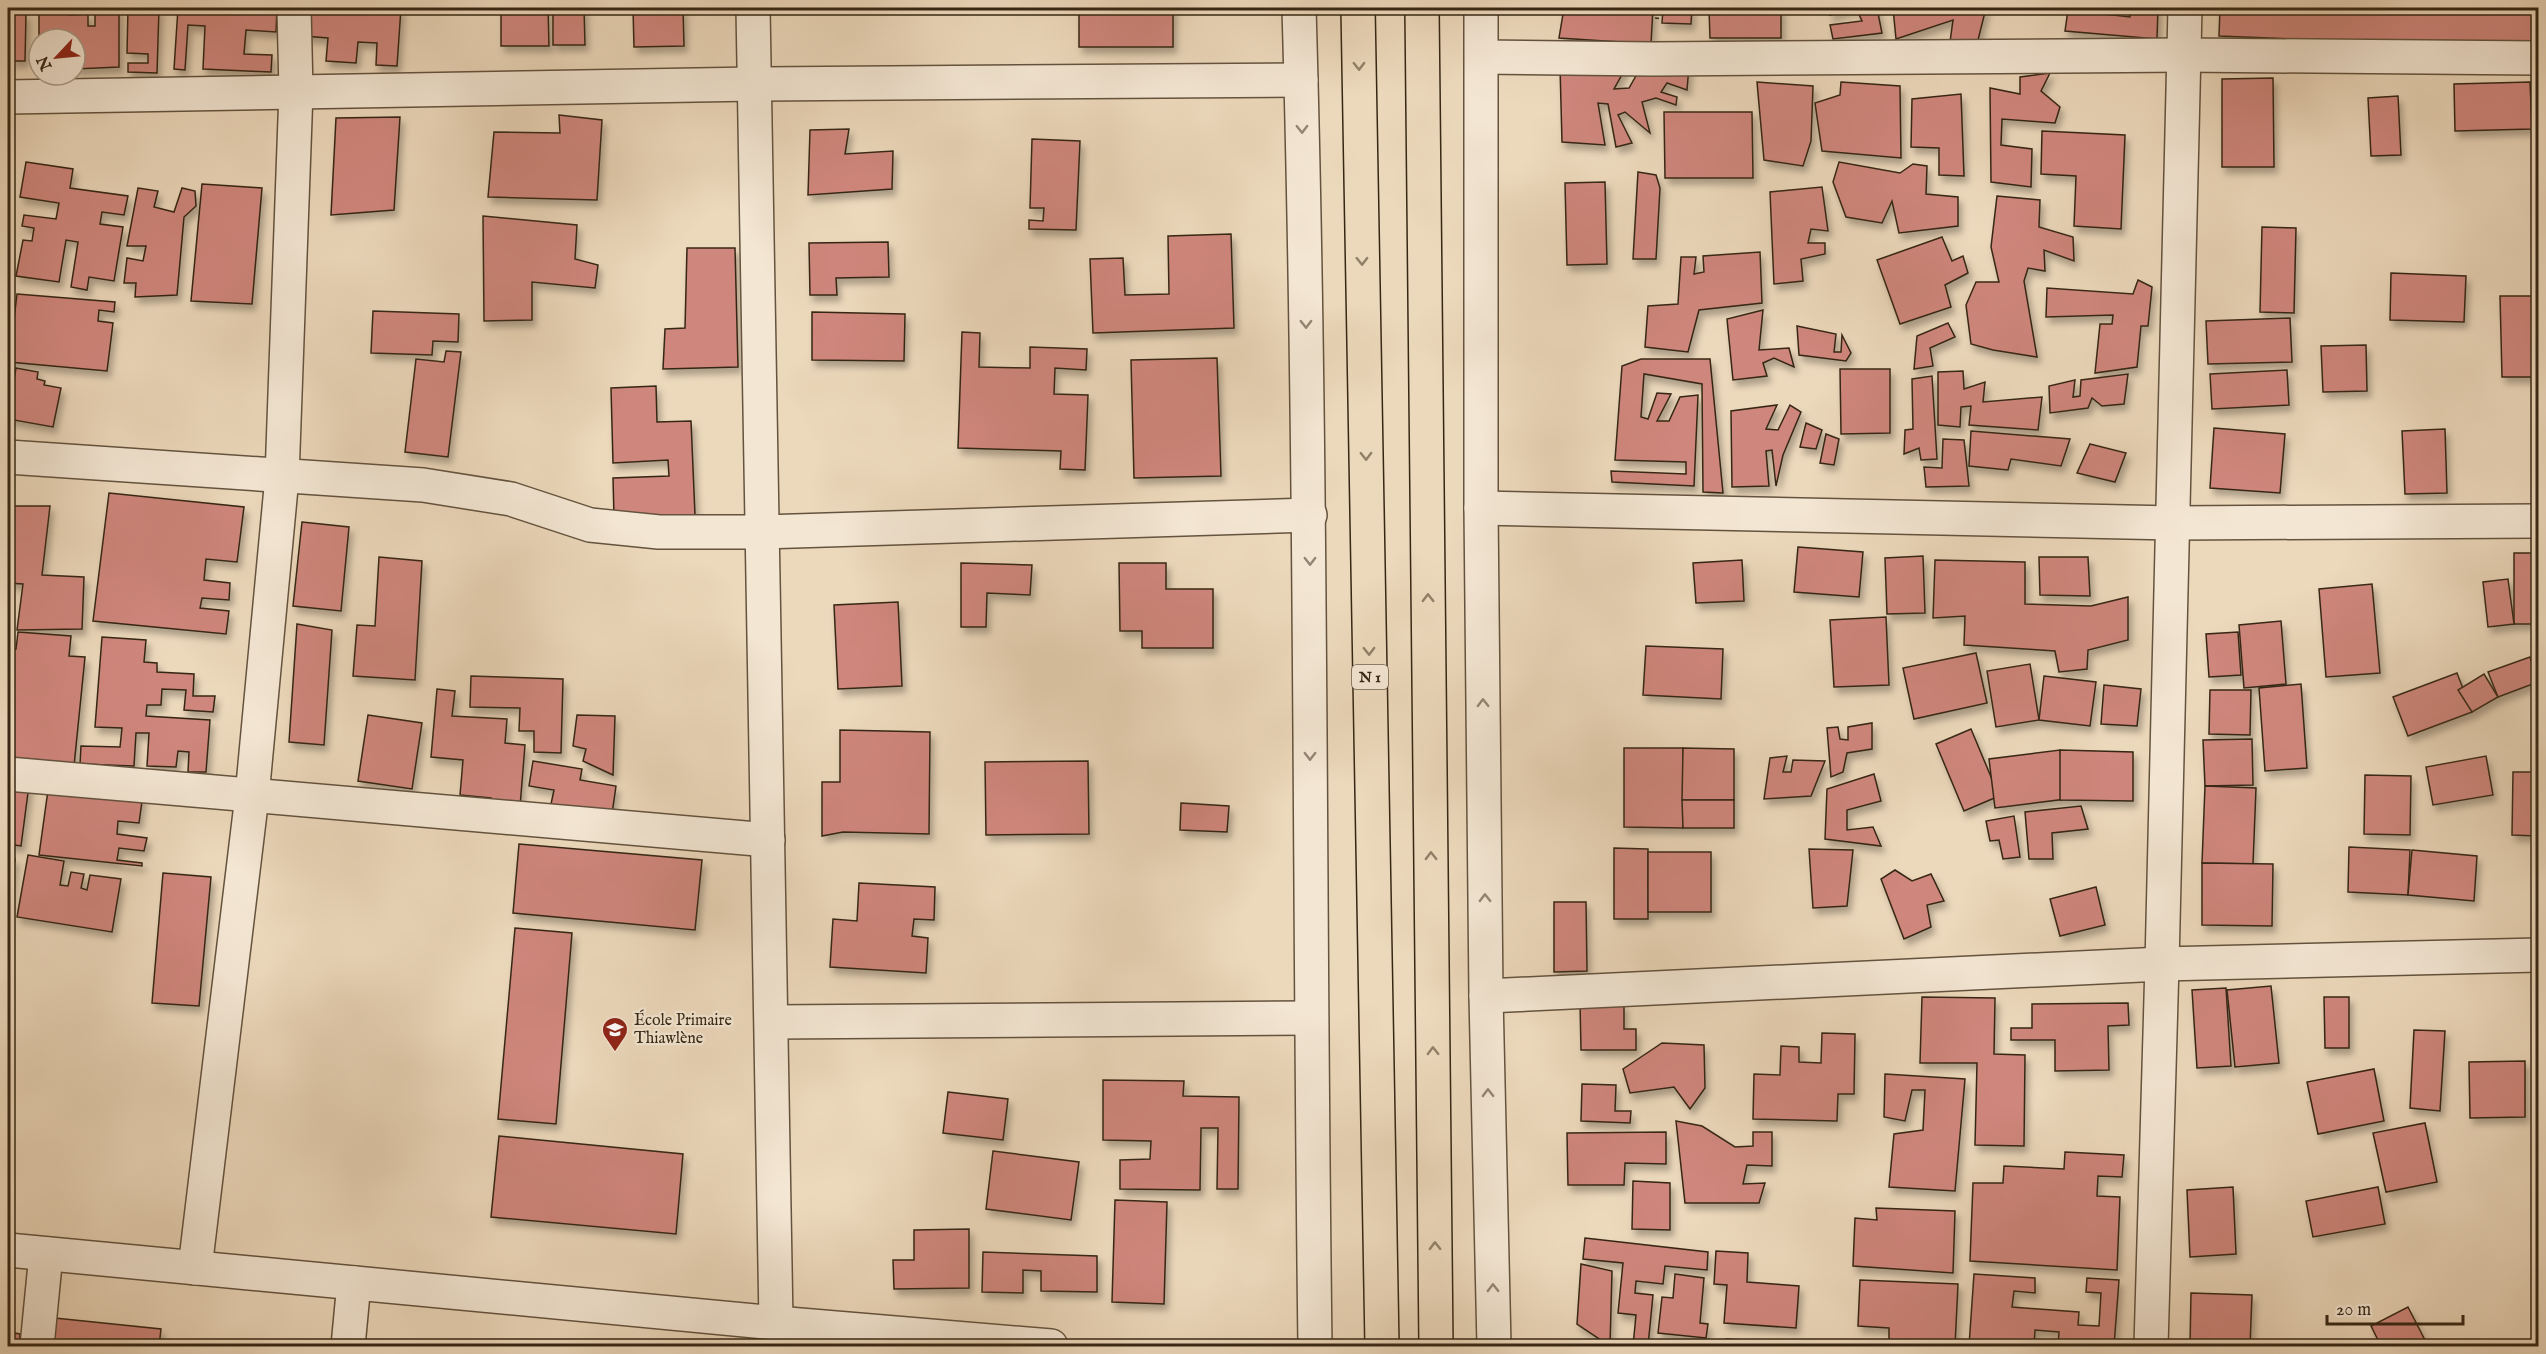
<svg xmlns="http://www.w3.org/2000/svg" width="2546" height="1354" font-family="'IM FELL English',serif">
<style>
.building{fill:#cf867c;stroke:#362714;stroke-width:1.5;filter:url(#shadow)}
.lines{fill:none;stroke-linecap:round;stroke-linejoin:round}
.minor-casing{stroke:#64533e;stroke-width:36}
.tertiary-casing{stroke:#64533e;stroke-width:36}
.trunk-casing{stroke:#362714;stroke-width:36}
.path{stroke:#362714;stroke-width:4;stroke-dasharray:1.5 3;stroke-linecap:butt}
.minor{stroke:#f3e6d3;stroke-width:33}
.tertiary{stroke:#f3e6d3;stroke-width:33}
.trunk{stroke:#ecd8bb;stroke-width:33}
.oneway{stroke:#918068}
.oneway2{stroke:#948674}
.labels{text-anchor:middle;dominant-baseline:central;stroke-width:4.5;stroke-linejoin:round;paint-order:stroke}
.shield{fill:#f3e6d3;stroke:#6f604d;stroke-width:1.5}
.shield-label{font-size:15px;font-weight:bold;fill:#362714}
.poi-label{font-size:16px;fill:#362714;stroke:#f3e6d3;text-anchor:start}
</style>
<defs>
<filter id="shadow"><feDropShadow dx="3.5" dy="6" stdDeviation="3" flood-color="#0004"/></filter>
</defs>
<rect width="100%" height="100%" fill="#ecd8bb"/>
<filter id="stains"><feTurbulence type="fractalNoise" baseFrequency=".00333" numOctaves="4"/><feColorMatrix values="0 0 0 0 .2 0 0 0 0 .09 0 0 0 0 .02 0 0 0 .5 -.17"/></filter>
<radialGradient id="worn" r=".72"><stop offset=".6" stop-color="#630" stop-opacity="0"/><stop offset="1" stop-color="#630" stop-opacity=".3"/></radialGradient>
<!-- building -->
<g class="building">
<path d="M39,8H70L69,15L88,14V26H95V8H119V67L75,69V39H39Z"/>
<path d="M128,8H159L157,73L128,72V63H148V54L127,53Z"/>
<path d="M178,8H277L276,32L246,30L244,54L272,55L271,72L203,69L205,26L188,25L185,70L174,69Z"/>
<path d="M306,8H401L397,66L376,65L377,43L358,42L356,63L326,61L328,38L304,36Z"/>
<path d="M501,8H548L549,46H501Z"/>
<path d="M553,8H584L585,45H553Z"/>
<path d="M633,8H683L684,46L634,47Z"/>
<rect x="1079" y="8" width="94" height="39"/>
<path d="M1564,8H1653L1651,44L1559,38Z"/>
<path d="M1663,8H1692L1691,24L1662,23Z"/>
<path d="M1709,8H1781V38H1710Z"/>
<path d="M1830,8H1877L1882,33L1833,39L1830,25L1862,21L1856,8L1830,15Z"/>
<path d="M1893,8H1986L1978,40L1950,42L1953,20L1896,39Z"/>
<path d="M2129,8H2158L2157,39L2065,31L2068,10L2130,17Z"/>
<path d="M2220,8H2538V49L2219,36Z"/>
<path d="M8,14H26L25,61H11L12,37H8Z"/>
<path d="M1628,64L1614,89L1629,88L1641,67L1689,66L1687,90L1667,83L1661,92L1677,97L1676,105L1656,98L1642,102L1650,133L1625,112L1618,115L1632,143L1616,147L1608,104L1598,103L1605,145L1562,142L1560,67Z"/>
<path d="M2050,73L2041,91L2060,107L2055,123L2002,119L2001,145L2032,149L2031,187L1991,182L1990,88L2020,94V77Z"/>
<path d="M2273,78L2274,167H2222V79Z"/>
<path d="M1757,82L1813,86L1811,141L1803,166L1764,160Z"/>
<path d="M1841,82L1900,86L1901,158L1822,151L1815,103L1840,95Z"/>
<path d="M2530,82L2532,129L2455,131L2454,84Z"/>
<path d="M1961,94L1964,176L1939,175V148L1911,147L1912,99Z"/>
<path d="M2398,96L2401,155L2371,156L2368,98Z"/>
<path d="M1664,112H1752L1753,178H1665Z"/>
<path d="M559,115L602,120L597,200L488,197L494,132L560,133Z"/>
<path d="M400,117L394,210L331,215L336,118Z"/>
<path d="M849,129L845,154L893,151L892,189L808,195L810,130Z"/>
<path d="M2042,131L2125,135L2121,229L2074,226L2076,176L2041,174Z"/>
<path d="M1032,139L1080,141L1076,230L1029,229V220L1043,221L1044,208H1030Z"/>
<path d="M26,162L73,169L70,188L128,196L124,215L102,212L100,224L123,227L114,281L89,277L87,290L71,287L78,242L66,240L59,282L16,276L23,240L32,241L34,228L22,226L24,215L56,219L59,203L20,197Z"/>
<path d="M1839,162L1900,173L1913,164L1927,166L1926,194L1958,197V226L1899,233L1892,201L1882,223L1846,217L1833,182Z"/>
<path d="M1638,172L1656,175L1660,188L1656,259H1633Z"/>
<path d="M1605,182L1607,264L1567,265L1565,183Z"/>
<path d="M202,184L262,188L252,304L191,301Z"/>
<path d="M1822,187L1828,231L1811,229L1808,243H1825V254L1801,259L1803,281L1774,284L1770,192Z"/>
<path d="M138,188L158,191L154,207L174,212L182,188L195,191L196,206L184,217L177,295L135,297L136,283H124L127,258L143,261L146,246H127Z"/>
<path d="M1997,196L2040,200L2039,227L2073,237L2074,261L2044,250L2045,271L2028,268L2024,281L2037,357L1993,350L1971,344L1966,305L1976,282H1999L1991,247Z"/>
<path d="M483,216L577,225L575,259L598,265L595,288L532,282V320L484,321Z"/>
<path d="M2262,227L2296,228L2294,313L2260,312Z"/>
<path d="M1231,234L1234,328L1093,333L1090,259L1123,258L1125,295L1169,294L1168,236Z"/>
<path d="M1942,237L1952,261L1963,256L1968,273L1945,285L1951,307L1900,324L1877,260Z"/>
<path d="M888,242L889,277L836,278L837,295H810L809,243Z"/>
<path d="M687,248H735L738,367L663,369L665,329L685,328Z"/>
<path d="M1760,252L1762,303L1699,310L1688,352L1645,347L1648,306L1678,304L1681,257H1696L1694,274L1704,272L1703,256Z"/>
<path d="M2391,273L2466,276L2464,322L2390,320Z"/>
<path d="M2138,280L2152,287L2148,326H2141L2137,367L2095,373L2100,324H2112L2113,315L2046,317L2047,288L2133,294Z"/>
<path d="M17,294L115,302L114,312L99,310L98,321L113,323L107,371L9,362Z"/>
<path d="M2500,296H2538V377H2502Z"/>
<path d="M1763,310L1759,350L1789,348L1794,367L1774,358L1763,363L1767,376L1733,380L1727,319Z"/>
<path d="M373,311L459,314L458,342L433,341L432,355L371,353Z"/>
<path d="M812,312L905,314L904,361L812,360Z"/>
<path d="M2290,318L2292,362L2208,364L2206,321Z"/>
<path d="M1948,323L1955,337L1930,348L1933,366L1914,369L1917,336Z"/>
<path d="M1797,326L1836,334L1834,352H1841L1842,335L1851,353L1846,361L1799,355Z"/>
<path d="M962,332L980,333L979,367L1030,368V347L1087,349L1086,370L1055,368L1054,394L1088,395L1085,470L1060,469L1061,451L958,448Z"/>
<path d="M2366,345L2367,391L2323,392L2321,346Z"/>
<path d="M446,351L461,352L448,457L405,452L416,359L444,362Z"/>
<path d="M1217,358L1221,476L1134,478L1131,360Z"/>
<path d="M1641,359H1710L1723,493L1703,492L1702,384L1644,374L1641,417L1648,419L1657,393L1671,394L1657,421H1669L1680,397L1698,395L1694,486L1612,482L1611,471L1686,474V462L1615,460L1622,366Z"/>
<path d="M16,368L38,372L37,379L45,381L44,385L61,388L53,427L8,419Z"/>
<path d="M1840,369H1890V433L1841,434Z"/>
<path d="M2287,370L2289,405L2212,409L2210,374Z"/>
<path d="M1963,371L1964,389L1985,382L1983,402L2042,397L2038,430L1969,425L1971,406L1961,407L1960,427L1938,425V372Z"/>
<path d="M2128,374L2124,404L2102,406L2092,398L2088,408L2050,413L2049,386L2075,380L2073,397L2080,396L2081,380Z"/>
<path d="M1932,376L1937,459L1921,460L1919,448L1904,454L1905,430L1913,429L1912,379Z"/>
<path d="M656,386L657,422L691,421L695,515L614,517L613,478L669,476L668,460L613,463L611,388Z"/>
<path d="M1777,405L1766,429L1778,430L1790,405L1801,412L1783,455L1776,486L1772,450L1766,451L1769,486L1732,487L1731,411Z"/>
<path d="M1806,423L1822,430L1816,449L1800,447Z"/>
<path d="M2214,428L2285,434L2280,493L2210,488Z"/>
<path d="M2445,429L2447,493L2405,494L2402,431Z"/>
<path d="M1971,431L2070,439L2061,466L2011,459L2008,470L1969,466Z"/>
<path d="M1826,434L1839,439L1834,465L1820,463Z"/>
<path d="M1943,439L1964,440L1969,486L1926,487L1924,467L1942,468Z"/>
<path d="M2090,444L2126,453L2115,482L2077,473Z"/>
<path d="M109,493L244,507L237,562L206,559L204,580L230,583L229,600L202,598L200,608L229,611L226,634L93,621Z"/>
<path d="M8,506H50L42,575L84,577L82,629L17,630L23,584L8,583Z"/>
<path d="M302,522L349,527L341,611L293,606Z"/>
<path d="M1798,547L1863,552L1859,597L1794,592Z"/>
<rect x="2514" y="553" width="24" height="71"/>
<path d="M1923,556L1925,613L1887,614L1885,558Z"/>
<path d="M379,557L422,561L415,680L353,676L357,625L375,626Z"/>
<path d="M2039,557H2088L2090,596L2040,595Z"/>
<path d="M1742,560L1744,601L1696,603L1693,563Z"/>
<path d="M1935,560L2025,562V604L2091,606L2128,597V640L2088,650L2087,669L2059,672L2055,651L1964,645L1965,616L1933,618Z"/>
<path d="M961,563L1032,565L1030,595L987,593L986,627H961Z"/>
<path d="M1119,563H1166V589H1213V648H1142V631H1120Z"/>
<path d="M2508,579L2514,624L2488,627L2483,582Z"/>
<path d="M2372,584L2380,673L2326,677L2319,589Z"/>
<path d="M898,602L902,686L838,689L834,605Z"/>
<path d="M1886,617L1889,685L1834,687L1830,620Z"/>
<path d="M2281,621L2286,684L2244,688L2239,625Z"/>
<path d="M297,624L332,630L324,745L289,742Z"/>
<path d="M18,632L71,636L69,656L85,657L74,766L8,760V648L16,649Z"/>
<path d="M2238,632L2241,675L2209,677L2206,634Z"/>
<path d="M102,637L146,640L144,662L157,663V672L194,674L193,696H215L213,712L184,710L186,690L162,689L161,705H147L146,716L210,720L206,772H188L189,752L178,751L176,767L147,766L149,733H136L134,766L80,764L81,746L120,747L122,728L95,727Z"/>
<path d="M1646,646L1723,649L1721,699L1643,695Z"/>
<path d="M1976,653L1987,703L1914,719L1903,668Z"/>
<path d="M2530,657L2538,682L2498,697L2488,672Z"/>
<path d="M2030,664L2039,720L1996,727L1987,671Z"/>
<path d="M2457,673L2472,712L2408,736L2393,697Z"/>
<path d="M2484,674L2498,697L2472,712L2458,690Z"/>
<path d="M471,676L563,679L561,753L534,752V731H519L520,708L470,707Z"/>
<path d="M2044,676L2096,682L2090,726L2039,720Z"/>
<path d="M2301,684L2307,768L2265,771L2259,688Z"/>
<path d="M2104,685L2141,689L2137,726L2101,724Z"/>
<path d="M437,689L455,691L452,716L507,719L505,743L525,745L520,807L491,804V798L460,795L463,760L431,757Z"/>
<path d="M2210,690H2251L2250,735L2209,734Z"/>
<path d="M368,715L422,723L412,789L358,781Z"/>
<path d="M577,715L615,716L613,775L583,761L586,749L573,746Z"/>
<path d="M1872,723V749L1847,753L1843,772L1831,777L1827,728L1838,727L1840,739L1848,740V727Z"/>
<path d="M1971,729L1999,796L1964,811L1936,744Z"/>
<path d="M840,730L930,732L929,834L843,832L822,836V782H840Z"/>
<path d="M2252,739L2253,785L2205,786L2203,740Z"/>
<path d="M1624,748H1683V828L1624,827Z"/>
<path d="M1683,748L1734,749V800H1682Z"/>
<path d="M2060,750L2066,799L1995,808L1989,759Z"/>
<path d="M2060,750L2133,752V801L2060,800Z"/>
<path d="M1787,756L1783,772H1791L1793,760L1825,761L1811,796L1764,799L1770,758Z"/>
<path d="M2486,756L2493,795L2433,805L2426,767Z"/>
<path d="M533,761L582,769L580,780L616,786L612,814L551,804L554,790L529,786Z"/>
<path d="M1088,761L1089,834L986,835L985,762Z"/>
<path d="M2513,772H2538L2537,836L2512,835Z"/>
<path d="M1874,774L1881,801L1847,810V830L1873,827L1881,846L1825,839L1827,789Z"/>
<path d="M2365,775L2411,776L2410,835L2364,834Z"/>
<path d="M8,783L29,785L21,846L8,844Z"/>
<path d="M49,783L143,794L139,823L118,821L117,834L147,838L144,851L119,848L117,860L142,863V866L39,855Z"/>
<path d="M2205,786L2256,788L2253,864L2202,863Z"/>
<path d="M1682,800H1734V828H1683Z"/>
<path d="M1181,803L1229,806L1227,832L1180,830Z"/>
<path d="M2081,806L2088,829L2052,833L2053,859H2029L2025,812Z"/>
<path d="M2014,816L2020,857L2003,859L1999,840L1990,841L1986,821Z"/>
<path d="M519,844L702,860L695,930L513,913Z"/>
<path d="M2349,847L2410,850L2408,895L2348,892Z"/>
<path d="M1614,848L1648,849V919H1614Z"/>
<path d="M1809,849L1853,850L1847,906L1813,908Z"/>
<path d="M2412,850L2477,856L2474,901L2408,895Z"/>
<rect x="1648" y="852" width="63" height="60"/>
<path d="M28,855L64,861L60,885L68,886L71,872L84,874L81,888L87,890L90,875L121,879L112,932L17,917Z"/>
<path d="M8,858L15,859L8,916Z"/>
<path d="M2202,863L2273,864L2272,926L2202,925Z"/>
<path d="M1895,870L1912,881L1931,874L1944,901L1927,905L1931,927L1904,939L1881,879Z"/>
<path d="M163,873L211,877L199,1006L152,1003Z"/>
<path d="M859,883L935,887L934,920L914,919L912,936L928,938L926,973L830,967L833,919L857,921Z"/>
<path d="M2096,887L2105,925L2060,936L2050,899Z"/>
<path d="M1554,902H1586L1587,971L1554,972Z"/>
<path d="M515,928L572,933L556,1124L498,1119Z"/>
<path d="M2271,986L2279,1063L2235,1067L2227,990Z"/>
<path d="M2226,988L2231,1066L2197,1068L2192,990Z"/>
<path d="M1922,997L1995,998L1994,1054L2025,1055L2024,1146L1975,1145L1977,1063H1920Z"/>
<path d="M2324,997H2349V1048H2325Z"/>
<path d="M1580,1003L1624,1004V1029H1636V1050H1581Z"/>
<path d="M2128,1003L2129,1025L2108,1026L2109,1070L2055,1071V1040H2011V1028H2032V1004Z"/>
<path d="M2414,1030L2445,1031L2440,1111L2410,1108Z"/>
<path d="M1822,1033L1855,1034L1854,1094H1838L1837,1121L1753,1119L1754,1074L1780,1075L1781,1046L1799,1047V1062L1821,1063Z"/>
<path d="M1662,1043L1704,1045L1705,1088L1690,1109L1674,1087L1630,1093L1623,1069Z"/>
<path d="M2525,1061V1117L2470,1118L2469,1062Z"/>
<path d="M2374,1069L2384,1121L2318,1134L2307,1082Z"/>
<path d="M1885,1074L1965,1079L1955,1191L1889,1187L1894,1134L1923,1130L1925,1090H1912L1905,1121L1884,1117Z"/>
<path d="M1103,1080L1184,1081L1183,1096L1239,1097L1238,1189H1217L1218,1128H1201L1200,1190L1120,1189V1160L1150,1159L1151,1141L1103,1140Z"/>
<path d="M1582,1084L1616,1085L1615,1111H1631L1630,1123L1581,1121Z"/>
<path d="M948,1092L1008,1099L1003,1140L943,1133Z"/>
<path d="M1676,1121L1702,1126L1735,1147L1753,1146V1132H1772V1166L1747,1165L1743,1184L1765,1183L1759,1203H1685Z"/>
<path d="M2425,1123L2437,1182L2386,1192L2373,1133Z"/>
<path d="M1666,1132V1164L1625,1163L1624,1185H1568L1567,1133Z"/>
<path d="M499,1136L683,1154L676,1234L491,1217Z"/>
<path d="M993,1151L1079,1162L1071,1220L986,1209Z"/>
<path d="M2065,1152L2124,1155L2122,1177L2098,1176L2097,1196L2120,1197L2117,1270L1970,1261L1973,1183H2003L2004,1166L2064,1169Z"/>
<path d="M1633,1181L1670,1183V1230L1632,1229Z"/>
<path d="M2233,1187L2236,1254L2190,1257L2187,1190Z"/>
<path d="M2378,1187L2385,1224L2313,1237L2306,1201Z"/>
<path d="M1115,1200L1167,1202L1164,1304L1112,1302Z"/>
<path d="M1876,1208L1955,1211L1953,1273L1853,1266L1855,1218L1877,1220Z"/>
<path d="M969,1229V1288L894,1289L893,1260H914V1230Z"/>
<path d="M1585,1238L1708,1252L1707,1270L1665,1266L1663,1284L1636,1281L1635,1293L1653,1295L1648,1346H1633L1636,1315L1618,1313L1623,1263L1583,1259Z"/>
<path d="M1716,1251L1748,1253L1747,1282L1799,1286L1796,1328L1724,1323L1727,1285L1714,1284Z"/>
<path d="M983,1252L1097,1256V1292L1041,1291V1271L1023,1270V1293L982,1292Z"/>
<path d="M1581,1264L1612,1271L1610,1346L1577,1324Z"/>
<path d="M1675,1274L1704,1278L1700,1323L1708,1324L1706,1338L1658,1333L1662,1297L1673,1298Z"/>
<path d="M1974,1274L2035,1278V1293L2014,1291L2012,1307L2079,1312L2078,1325L2099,1326L2101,1293L2086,1292L2087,1278L2119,1280L2114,1346H2058L2059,1332L2035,1330L2034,1346H1969Z"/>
<path d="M1860,1280L1958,1284L1955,1346H1889V1328L1858,1326Z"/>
<path d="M2191,1293L2252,1295L2250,1346H2190Z"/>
<path d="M2408,1307L2428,1346H2381L2371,1326Z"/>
<path d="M45,1317L161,1329L159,1346H42Z"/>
<path d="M8,1332L20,1334L19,1346H8Z"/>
<path d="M1726,1339L1802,1343V1346H1726Z"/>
</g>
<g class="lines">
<defs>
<g id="minor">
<path d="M753,8L776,1323"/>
<path d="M1299,8C1312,454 1309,900 1315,1346"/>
<path d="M1481,8V508L1486,996L1494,1346"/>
<path d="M1482,57L1654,59L2184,55L2538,58"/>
<path d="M8,97L754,84L1301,80"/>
<path d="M8,457L423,485L511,499L590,525L659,532H762L1310,515"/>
<path d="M1481,508L2174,523L2538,521"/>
<path d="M8,774L768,840"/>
<path d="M1486,996L2162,964L2538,955"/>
<path d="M772,1022L1311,1018"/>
<path d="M195,1268L252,796L282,477L296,91L294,8"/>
<path d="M37,1346L46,1254"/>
<path d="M348,1346L354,1283"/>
<path d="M2151,1346L2162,964L2185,8"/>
</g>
<path id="tertiary" d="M8,1250L776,1323L1051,1346"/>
<g id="trunk">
<path d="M1358,8L1382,1346"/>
<path d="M1422,8L1436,1346"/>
</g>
</defs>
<!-- minor casing -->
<use href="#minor" class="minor-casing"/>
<!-- tertiary casing -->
<use href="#tertiary" class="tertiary-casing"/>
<!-- trunk casing -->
<use href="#trunk" class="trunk-casing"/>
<!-- path -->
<path class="path" d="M1657,19L1658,8"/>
<!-- minor -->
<use href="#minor" class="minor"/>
<!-- tertiary -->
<use href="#tertiary" class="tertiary"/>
<!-- trunk -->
<use href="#trunk" class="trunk"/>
</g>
<!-- one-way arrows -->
<defs><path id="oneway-chevron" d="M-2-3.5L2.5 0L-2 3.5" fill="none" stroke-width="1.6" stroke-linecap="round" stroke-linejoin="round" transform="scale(1.5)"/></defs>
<g class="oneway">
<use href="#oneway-chevron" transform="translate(1359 66) rotate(89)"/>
<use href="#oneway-chevron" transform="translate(1362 261) rotate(89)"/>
<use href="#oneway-chevron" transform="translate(1366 456) rotate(89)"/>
<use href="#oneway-chevron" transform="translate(1428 598) rotate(-91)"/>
<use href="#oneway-chevron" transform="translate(1369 651) rotate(89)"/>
<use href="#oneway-chevron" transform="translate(1431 856) rotate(-91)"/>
<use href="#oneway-chevron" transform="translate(1433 1051) rotate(-91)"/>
<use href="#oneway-chevron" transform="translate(1435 1246) rotate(-91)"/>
</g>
<g class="oneway2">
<use href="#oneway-chevron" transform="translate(1302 129) rotate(89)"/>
<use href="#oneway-chevron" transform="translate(1306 324) rotate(89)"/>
<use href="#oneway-chevron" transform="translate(1310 561) rotate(90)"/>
<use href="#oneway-chevron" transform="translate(1483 703) rotate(-91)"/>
<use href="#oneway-chevron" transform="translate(1310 756) rotate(90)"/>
<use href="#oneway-chevron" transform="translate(1485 898) rotate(-91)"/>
<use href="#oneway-chevron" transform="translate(1488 1093) rotate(-91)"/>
<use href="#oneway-chevron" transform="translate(1493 1288) rotate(-91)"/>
</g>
<!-- icons -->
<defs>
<symbol id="school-pin" viewBox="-11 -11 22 30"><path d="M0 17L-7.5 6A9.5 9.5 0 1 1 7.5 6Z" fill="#8f2418" stroke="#f3e6d3"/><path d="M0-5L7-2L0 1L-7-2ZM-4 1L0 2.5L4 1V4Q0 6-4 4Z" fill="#fff"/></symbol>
</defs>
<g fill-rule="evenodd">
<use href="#school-pin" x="600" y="1015" width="30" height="40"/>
</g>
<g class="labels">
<!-- shield labels -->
<rect class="shield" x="1352" y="665" width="36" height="24" rx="4.5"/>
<g class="shield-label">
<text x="1370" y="677">N 1</text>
</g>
<!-- poi labels -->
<g class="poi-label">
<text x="634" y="1021">École Primaire<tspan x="634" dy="18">Thiawlène</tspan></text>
</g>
</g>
<!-- margin -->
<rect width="2546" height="1354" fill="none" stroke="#ecd8bb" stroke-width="30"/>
<rect x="9" y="9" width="2528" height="1336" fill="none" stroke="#362714" stroke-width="3"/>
<rect x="15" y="15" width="2516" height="1324" fill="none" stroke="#362714" stroke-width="1.5"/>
<!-- north arrow -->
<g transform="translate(57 57) rotate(244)"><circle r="28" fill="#f3e6d3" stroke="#a79a87" stroke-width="1.5"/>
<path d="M0-4.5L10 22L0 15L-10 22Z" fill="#8f2418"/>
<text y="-9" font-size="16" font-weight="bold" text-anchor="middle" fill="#362714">N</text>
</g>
<!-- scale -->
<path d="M2327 1315v9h136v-9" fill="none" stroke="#362714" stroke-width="3"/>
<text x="2336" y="1315" font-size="18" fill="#362714" stroke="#f3e6d3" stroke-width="4.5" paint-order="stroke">20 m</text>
<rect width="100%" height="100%" filter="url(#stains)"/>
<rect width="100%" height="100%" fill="url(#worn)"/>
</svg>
